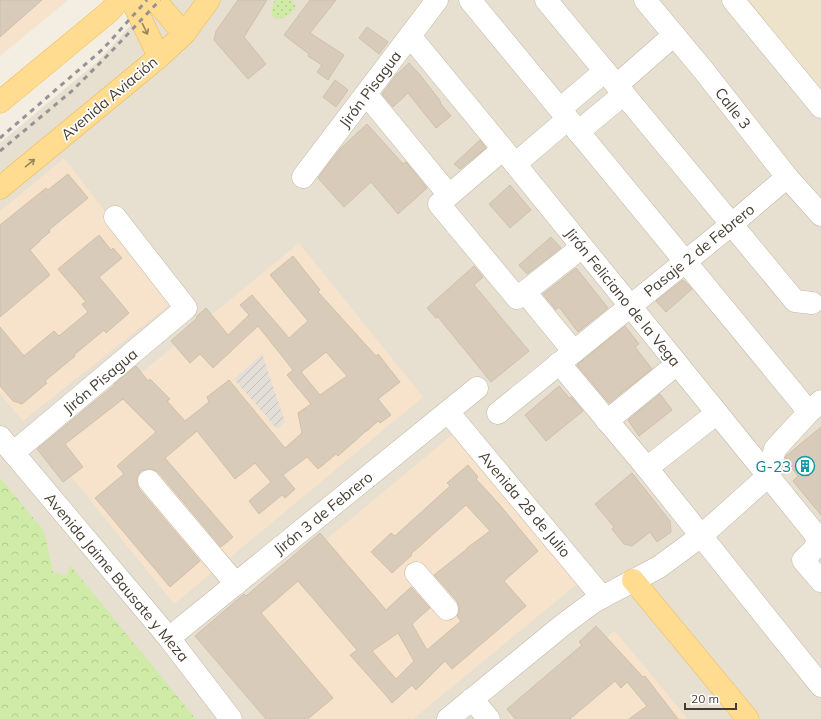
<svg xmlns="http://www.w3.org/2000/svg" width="821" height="719" font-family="Mulish,sans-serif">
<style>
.residential{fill:#e7dfd0}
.commercial{fill:#f7e3cb}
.industrial{fill:url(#industrial-furrows)}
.education{fill:#ede3cb}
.grass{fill:url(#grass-dots)}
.park{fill:url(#park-crowns)}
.building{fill:#d8cbba;stroke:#d0c0aa;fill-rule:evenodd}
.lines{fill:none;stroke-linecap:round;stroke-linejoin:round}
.minor-casing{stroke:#c2b8a7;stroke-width:23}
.major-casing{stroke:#edbb56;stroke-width:23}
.minor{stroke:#fff;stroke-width:22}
.major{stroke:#ffdc8f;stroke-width:22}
.rail{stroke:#949494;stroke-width:3;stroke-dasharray:5 5;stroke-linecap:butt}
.oneway{stroke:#99855c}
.labels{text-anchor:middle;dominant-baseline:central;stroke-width:3.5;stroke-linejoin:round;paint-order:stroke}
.street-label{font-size:15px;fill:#453d32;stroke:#fff}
.culture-label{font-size:15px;fill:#0d838f;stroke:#fff;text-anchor:end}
</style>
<defs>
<pattern id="industrial-furrows" width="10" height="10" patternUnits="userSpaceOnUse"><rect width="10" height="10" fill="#e4ded8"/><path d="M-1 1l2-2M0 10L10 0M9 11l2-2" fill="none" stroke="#c5bfba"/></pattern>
<pattern id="grass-dots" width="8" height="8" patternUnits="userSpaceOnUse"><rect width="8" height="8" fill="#cfeba7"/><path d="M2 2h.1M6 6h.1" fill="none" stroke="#b3ca90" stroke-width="1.8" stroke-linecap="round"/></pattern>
<pattern id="park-crowns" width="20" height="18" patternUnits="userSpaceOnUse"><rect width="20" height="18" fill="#cfeba7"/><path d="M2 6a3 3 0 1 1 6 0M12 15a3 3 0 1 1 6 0" fill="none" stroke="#b3ca90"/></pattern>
</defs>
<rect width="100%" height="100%" fill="#f3ede2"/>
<!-- residential -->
<path class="residential" d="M153,0H821V719H0V143L97,62L133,23Z"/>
<!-- commercial -->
<g class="commercial">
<path d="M0,0H68L0,56Z"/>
<path d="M64,158L174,301L23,421L0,394V211Z"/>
<path d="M299,243L423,397L174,604L49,449Z"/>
<path d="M452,435L577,584L413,719H270L204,641Z"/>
<path d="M615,631L688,719H511L509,717Z"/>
</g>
<!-- industrial -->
<path class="industrial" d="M262,354L285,422L277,429L234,379Z"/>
<!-- education -->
<path class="education" d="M745,0H821V95Z"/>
<!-- grass -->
<path class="grass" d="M275,0H291L295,3L296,9C289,15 285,18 276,19L272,15V7Z"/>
<!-- park -->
<path class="park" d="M0,478L44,531L53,572L67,576L70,565L196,719H0Z"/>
<!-- building -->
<g class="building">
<path d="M0,0H42L0,37Z"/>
<path d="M238,0H267L244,37L266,64L248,79L214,40L216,31Z"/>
<path d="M310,0H336L310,33L344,55L328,80L317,72L322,65L308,56L309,54L284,35Z"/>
<path d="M367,27L388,42L379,54L359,38Z"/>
<path d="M409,63L420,75L441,102L440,103L451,116L436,128L408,93L393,107L382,94L396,75Z"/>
<path d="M335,80L348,90L336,107L323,97Z"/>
<path d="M367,124L403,164L406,162L427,188L398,214L371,182L344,207L318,178L340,149Z"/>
<path d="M480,140L486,148L460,169L454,164Z"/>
<path d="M68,174L88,198L49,230L50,232L40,240V241L30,250L50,275L0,317V225L46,188L48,190Z"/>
<path d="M510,185L531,210L510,228L489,204Z"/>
<path d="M99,235L111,250L113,248L122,258L99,277L129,313L106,333L104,330L74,355L75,356L45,381L47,383L22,404L13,401L0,386V327L24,356L54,331L59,336L88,312L82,304L86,302L58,269Z"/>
<path d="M551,237L561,248L527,274L519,265Z"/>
<path d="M293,256L320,290L318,292L376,356L378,354L400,382L378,399L391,415L380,423L378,421L367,431H366L338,456L336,454L318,469L307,457L283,475L295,489L285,498L282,495L259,514L249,501L271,482L255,463L235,479L197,431L165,458L233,537L221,547L159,473L153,469H147L141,471L137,477V484L139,489L200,561L170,587L95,498L124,474L117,466L156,432L123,399L65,444L83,467L63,482L37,449L95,401L115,385L114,384L136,366L148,381L150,379L170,399L167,401L185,421L209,402L207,397L229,380L285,448L302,433L298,413L311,404L287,375L293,370L258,326L213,368L200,354L190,363L171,341L197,318L196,317L206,308L228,335L249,315L240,305L252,295L289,338L308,321L270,275ZM326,352L347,376L320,395L301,372Z"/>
<path d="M474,266L483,277L474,285L529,351L491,382L438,317L436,318L427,308Z"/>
<path d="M576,268L608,308L578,332L559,307L556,310L543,294Z"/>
<path d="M683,280L692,289L666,312L656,301Z"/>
<path d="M625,326L639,344L635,347L652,369L609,403L577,365Z"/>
<path d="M559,386L570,399L571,397L583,411L546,441L525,415Z"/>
<path d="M660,394L672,410L639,436L628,420Z"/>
<path d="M821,427V515L793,481L798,476L785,460L786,456Z"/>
<path d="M468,465L478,477L476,479L499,504L538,551L504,581L526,606L452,669L445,661L416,690L412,685L392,703L383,692L350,655L357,650L298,581L261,613L333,698L308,719H266L195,636L244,594L246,596L320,533L386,610L411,587L430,608L412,624L427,650L461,621L457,616L459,613V607L457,601L434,575L467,549V548L490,531L466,505L411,554L412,555L392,573L371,552L391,533L395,536L450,486L447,483ZM398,633L414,661L396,679L372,651Z"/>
<path d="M632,473L670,521L671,532L657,542L650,532L632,546L624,544L612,529L614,527L595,504Z"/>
<path d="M596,626L643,677L645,676L678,719H629L647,706L627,682L621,688L615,681L570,719H515L507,709L582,645L579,642Z"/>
</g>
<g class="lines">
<defs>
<g id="minor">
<path d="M470,0L809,412"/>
<path d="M546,0L795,301L812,303"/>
<path d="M645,0L704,71L787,177L821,215"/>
<path d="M733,0L821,107"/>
<path d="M410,36L503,149L816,535C818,549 813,550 803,560L821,581"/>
<path d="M617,85L674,35"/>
<path d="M366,94L449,195"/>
<path d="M560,109L605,71"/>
<path d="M578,132L624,94"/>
<path d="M503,149L439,204L517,298L582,247"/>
<path d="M515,164L568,119"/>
<path d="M303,177L437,0"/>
<path d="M525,292L574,352"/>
<path d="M559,363L647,468L821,686"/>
<path d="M448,412L602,597"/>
<path d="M498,413L732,224L787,177"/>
<path d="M607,421L677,364"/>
<path d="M0,437L169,638L231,719"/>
<path d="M13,453L186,308L115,217"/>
<path d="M647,468L717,413"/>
<path d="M149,481L236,584"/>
<path d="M416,573L447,609"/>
<path d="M169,638L477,388"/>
<path d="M472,699L489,719"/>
<path d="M448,719L564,624L595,601L659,567L701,536L768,476L775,449L809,412L821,401"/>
</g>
<g id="major">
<path d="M134,0V5L159,57"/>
<path d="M155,0L184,34"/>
<path d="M0,102L110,11L119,0"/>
<path d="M0,188L159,57L184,34L209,0"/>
<path d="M633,580L748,719"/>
</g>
</defs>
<!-- minor casing -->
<use href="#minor" class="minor-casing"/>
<!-- major casing -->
<use href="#major" class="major-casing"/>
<!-- minor -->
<use href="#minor" class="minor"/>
<!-- major -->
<use href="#major" class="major"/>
<!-- rail -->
<g class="rail">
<path d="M0,138L103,49L147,0"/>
<path d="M0,151L73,90L107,56L160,0"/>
</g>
</g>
<!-- one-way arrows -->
<defs><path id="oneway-shaft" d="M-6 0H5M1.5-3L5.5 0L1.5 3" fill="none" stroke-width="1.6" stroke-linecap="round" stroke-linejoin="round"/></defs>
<g class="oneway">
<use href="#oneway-shaft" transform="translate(145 29) rotate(64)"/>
<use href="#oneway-shaft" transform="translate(30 163) rotate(-39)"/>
</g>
<!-- icons -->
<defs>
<symbol id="building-ring" viewBox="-11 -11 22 22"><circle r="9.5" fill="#fff" stroke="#0f9aa8" stroke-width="1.5"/><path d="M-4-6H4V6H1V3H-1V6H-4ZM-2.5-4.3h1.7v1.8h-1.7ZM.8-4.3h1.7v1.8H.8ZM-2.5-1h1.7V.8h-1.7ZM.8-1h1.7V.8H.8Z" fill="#0f9aa8"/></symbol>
</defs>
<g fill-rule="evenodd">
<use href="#building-ring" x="794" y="455" width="22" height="22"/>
</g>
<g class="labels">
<!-- street labels -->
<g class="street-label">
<text transform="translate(370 89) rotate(-53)">Jirón Pisagua</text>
<text transform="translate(109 98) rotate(-40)">Avenida Aviación</text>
<text transform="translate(733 108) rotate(52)">Calle 3</text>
<text transform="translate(699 250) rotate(-39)">Pasaje 2 de Febrero</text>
<text transform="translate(623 297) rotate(51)">Jirón Feliciano de la Vega</text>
<text transform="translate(100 381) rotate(-40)">Jirón Pisagua</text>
<text transform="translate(525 504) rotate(50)">Avenida 28 de Julio</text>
<text transform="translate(323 513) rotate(-39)">Jirón 3 de Febrero</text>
<text transform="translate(117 577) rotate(50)">Avenida Jaime Bausate y Meza</text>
</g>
<!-- culture labels -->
<g class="culture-label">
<text x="791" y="466">G-23</text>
</g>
</g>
<!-- scale -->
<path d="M685 703v6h51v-6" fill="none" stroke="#453d32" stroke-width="2"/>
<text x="691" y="703" font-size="12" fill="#453d32" stroke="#ffffff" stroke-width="3" paint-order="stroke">20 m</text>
</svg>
